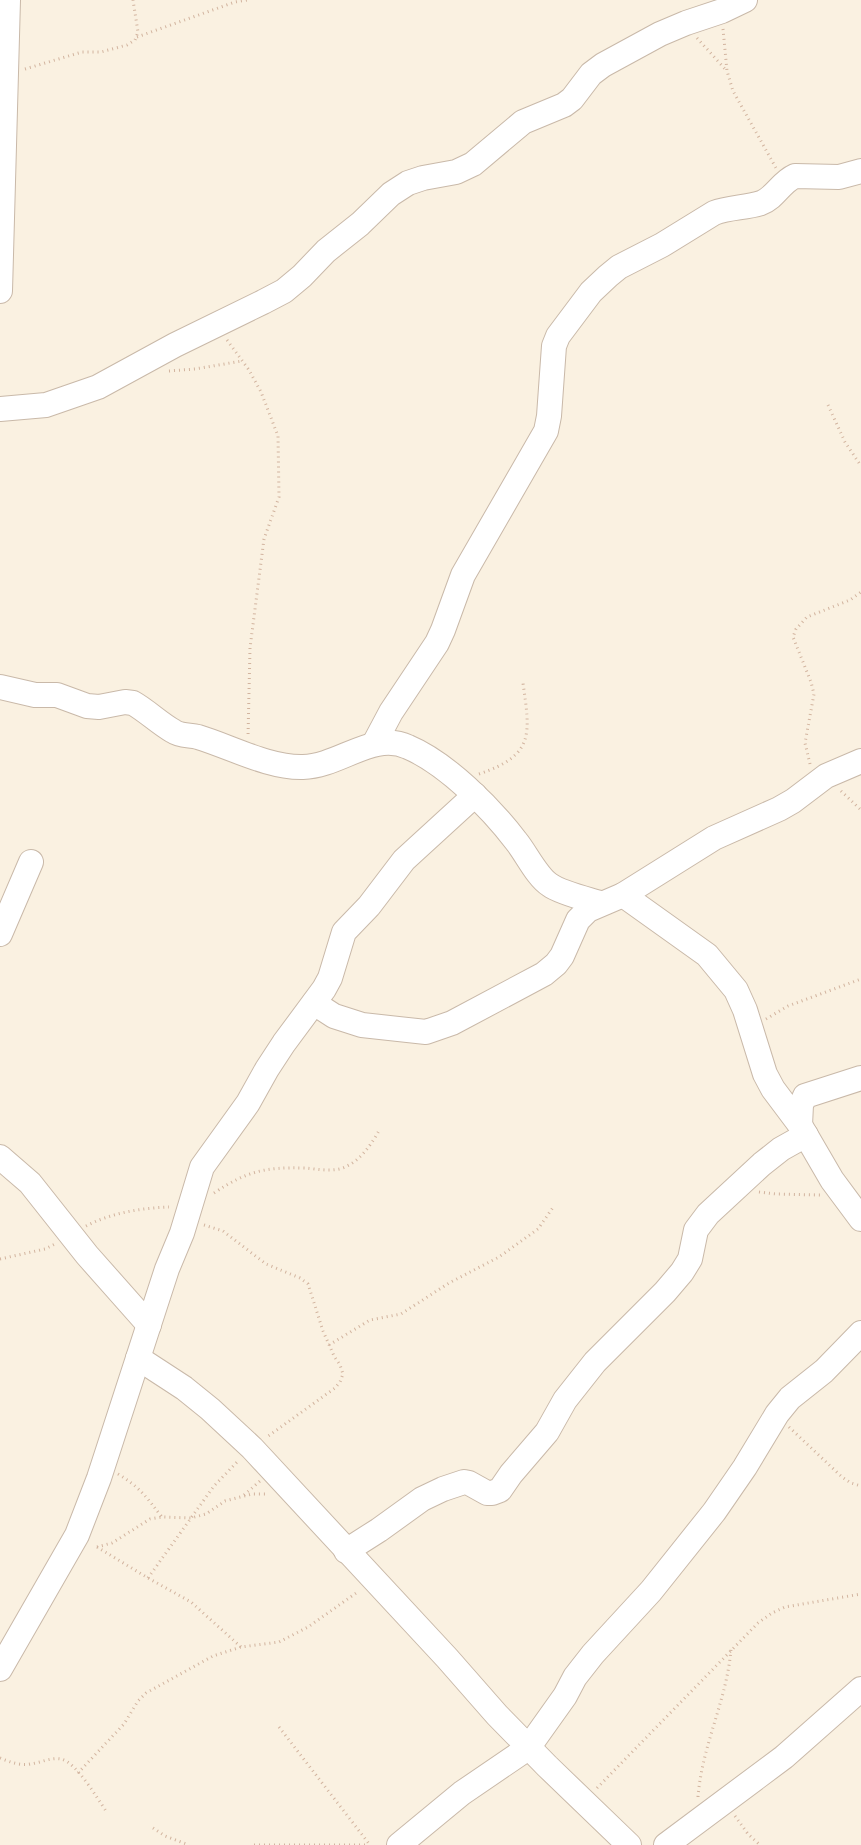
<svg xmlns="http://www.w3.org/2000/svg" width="861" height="1845" font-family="'Alegreya Sans',sans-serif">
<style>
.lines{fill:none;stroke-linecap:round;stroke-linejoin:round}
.minor-casing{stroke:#c9b9a9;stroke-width:26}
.path{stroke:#d2b49f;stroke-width:3;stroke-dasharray:1 4;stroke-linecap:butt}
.minor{stroke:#fff;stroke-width:24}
</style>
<rect width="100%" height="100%" fill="#faf1e1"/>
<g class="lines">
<defs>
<g id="minor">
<path d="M0,291L8,0"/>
<path d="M0,409L46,405L98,387L175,345L263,302L284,291L302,276L326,251L360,224L391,194L408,183L423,178L456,172L473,164L523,122L564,105L572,99L591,74L603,65L660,34L686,23L722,11L745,0"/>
<path d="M0,687L35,695H57L87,706L99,707L125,702L133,703C147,711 159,723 173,731C180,736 190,735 198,737C231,747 269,768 303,767C340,766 373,731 408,747C446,763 491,808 516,841C526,853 537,877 550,885C561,893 587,899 600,903"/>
<path d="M374,744L391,712L437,643L443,630L463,575L546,431L549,416L554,346L558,336L591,292L608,276L619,267L662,245L714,213C729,207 745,208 761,203C775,198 781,182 795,176L839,177L861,171"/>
<path d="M623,895L707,955L736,990L745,1010L765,1074L773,1089L800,1125L832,1180L861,1219"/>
<path d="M0,934L31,862"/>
<path d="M314,1003L334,1016L362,1025L426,1032L452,1023L544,974L556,964L562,956L578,920L588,910L623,895L714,838L779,809L793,801L826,776L861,761"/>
<path d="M800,1125L801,1105L805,1096L861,1078"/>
<path d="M0,1157L30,1183L87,1255L149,1325"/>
<path d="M138,1358L184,1388L210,1409L252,1448L447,1658L497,1715L547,1766L629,1845"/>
<path d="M346,1551L379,1530L422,1499L443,1489L464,1482L469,1483L487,1493H492L500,1490L511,1474L547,1432L565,1400L595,1362L665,1292L682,1272L690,1259L696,1230L708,1214L762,1164L781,1149L806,1135"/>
<path d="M0,1669L77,1535L99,1478L167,1269L182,1233L202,1167L248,1103L267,1069L284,1043L324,989L330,978L344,932L369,906L404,860L475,795"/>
<path d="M399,1845L462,1793L528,1748L565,1696L575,1677L593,1654L651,1591L714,1512L745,1467L777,1414L790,1398L824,1371L861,1333"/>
<path d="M666,1845L784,1757L861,1689"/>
</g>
</defs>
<!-- minor casing -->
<use href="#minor" class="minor-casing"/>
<!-- path -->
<g class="path">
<path d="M723,29L727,71L733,91L776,168"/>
<path d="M137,37L235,2L247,0"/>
<path d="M697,38L726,70"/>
<path d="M25,69L82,52H101L127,45L135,40L138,32L133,0"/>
<path d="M227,340L249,370L261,392L278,436L279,497L264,539L250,648L248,737"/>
<path d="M169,371L195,369L242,361"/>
<path d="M828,405L845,442L861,466"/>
<path d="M810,764L805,743L814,694L811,682L793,637L796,629L807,617L850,600L861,592"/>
<path d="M479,774C535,755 530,734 523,683"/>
<path d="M841,791L861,810"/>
<path d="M766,1019L788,1006L861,979"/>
<path d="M759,1192L776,1194L820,1195"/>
<path d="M214,1193C247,1171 265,1167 305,1168C318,1169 335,1173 347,1166C362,1159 372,1143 380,1129"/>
<path d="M204,1225L223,1231L266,1264L300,1278L308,1284L323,1331L334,1356L340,1365L343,1374L340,1382L335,1388L267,1437"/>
<path d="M86,1226C111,1213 141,1208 169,1207"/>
<path d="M0,1259L45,1249L55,1244"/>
<path d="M329,1345L370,1320L401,1314L449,1283L499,1257L538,1229L554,1206"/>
<path d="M789,1427L842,1477L851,1483L861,1486"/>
<path d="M118,1474C140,1487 147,1498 162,1517"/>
<path d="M244,1495L260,1481"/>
<path d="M97,1547L112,1543L150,1519L162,1517L191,1518L206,1514L225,1501L252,1494H268"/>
<path d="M97,1547L148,1578L191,1602L241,1647"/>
<path d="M148,1578L214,1486L239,1460"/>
<path d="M279,1727L370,1845"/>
<path d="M0,1758C10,1762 20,1766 30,1764C40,1763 51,1757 61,1759C76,1762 97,1798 106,1811"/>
<path d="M78,1773L124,1724L138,1701L146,1693L213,1656L241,1647L279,1642L308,1627L359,1591"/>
<path d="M597,1788L758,1623L772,1613L785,1607L861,1594"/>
<path d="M698,1797C702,1745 727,1700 731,1649"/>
<path d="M735,1816L748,1834L760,1845"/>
<path d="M153,1828L165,1836L189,1845"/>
<path d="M254,1845H367"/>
</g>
<!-- minor -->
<use href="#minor" class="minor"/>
</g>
</svg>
